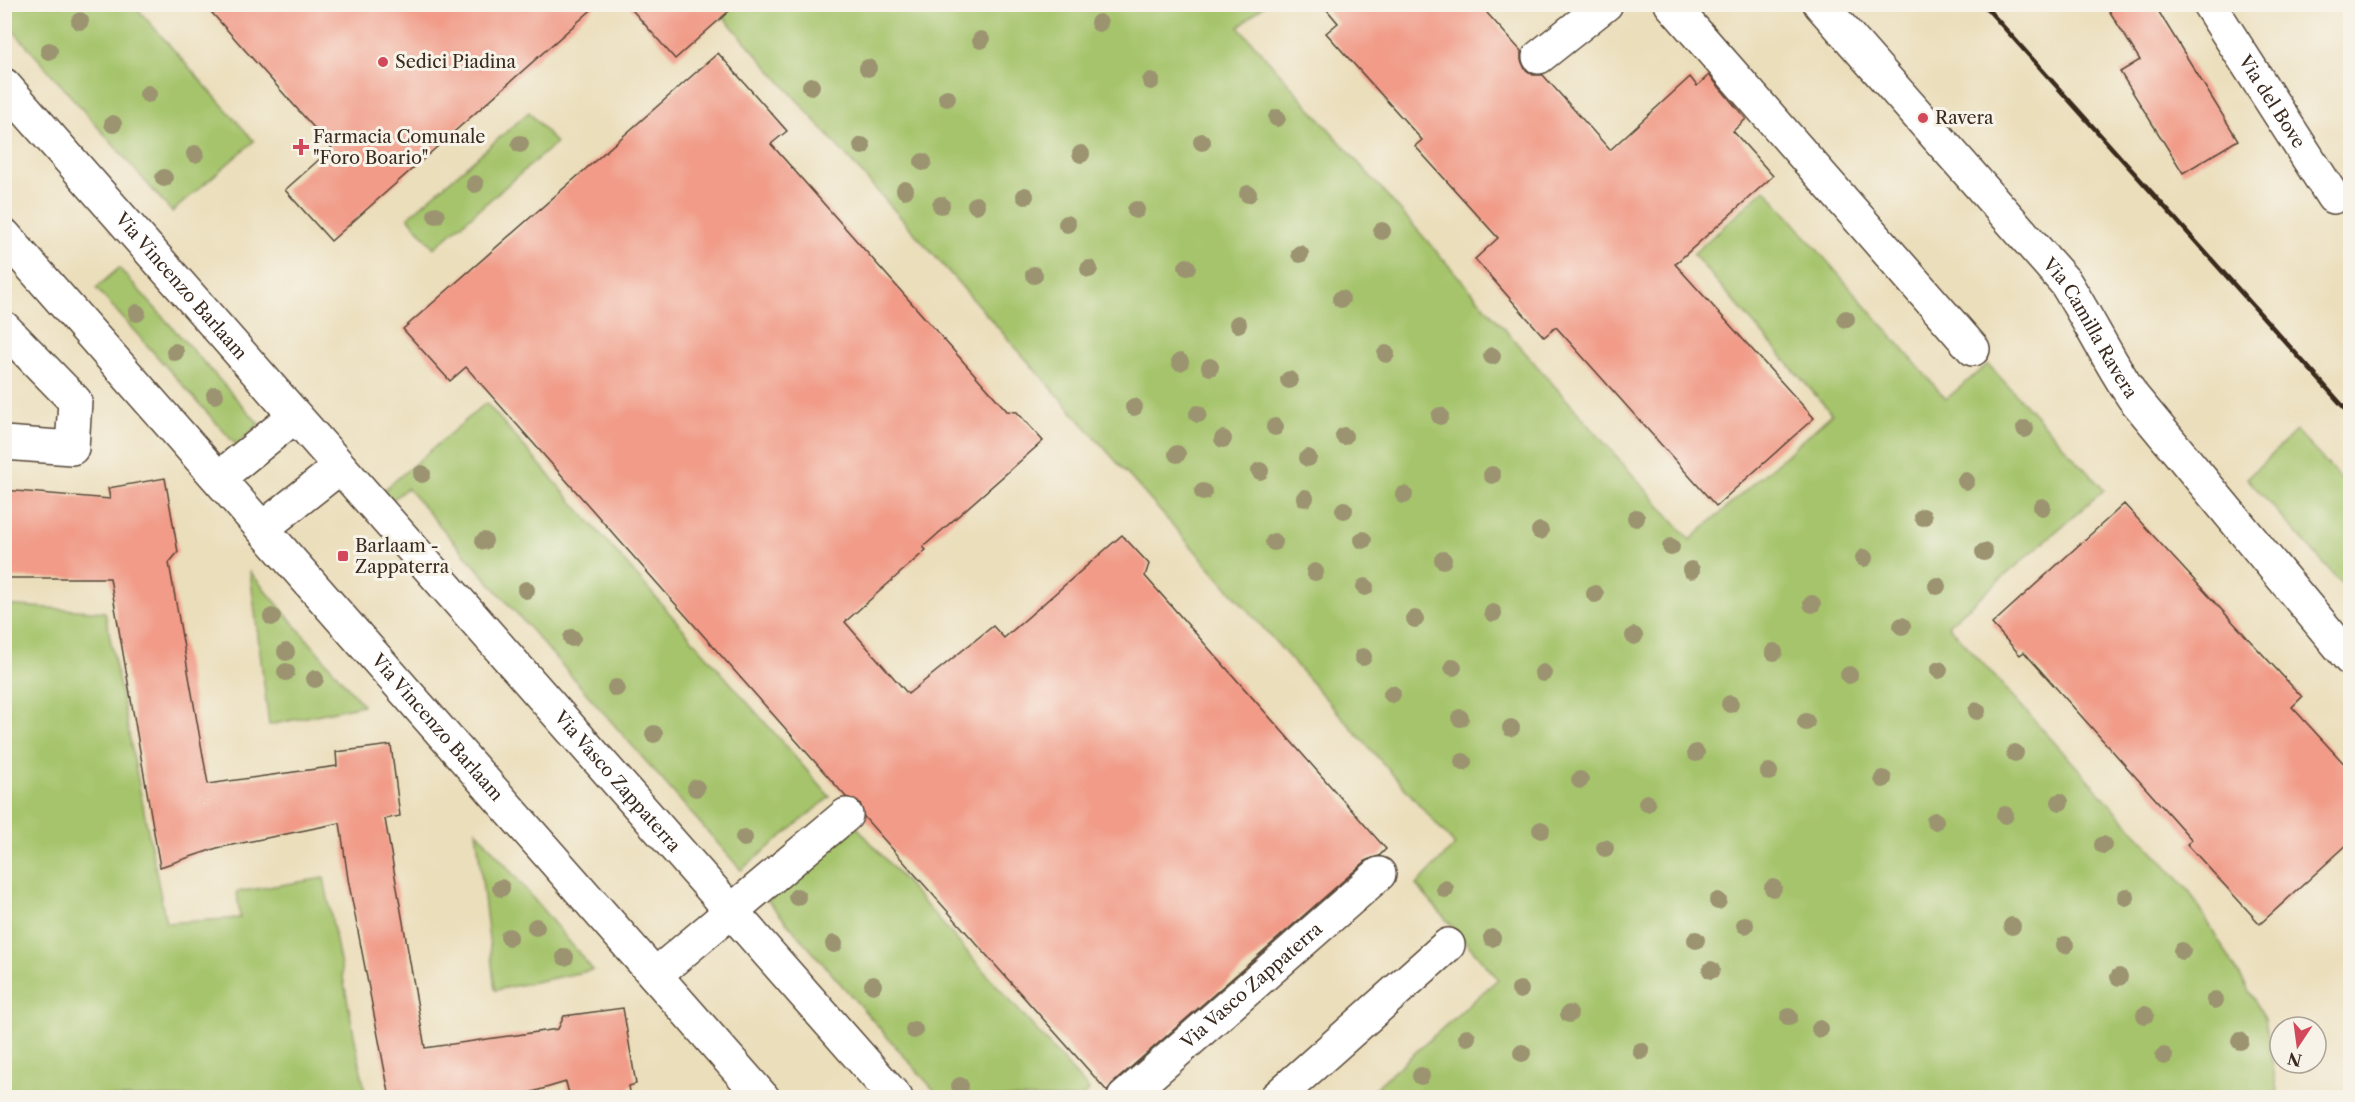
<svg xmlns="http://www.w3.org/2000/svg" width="2355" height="1102" font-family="'Libre Caslon Text',serif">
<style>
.green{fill:#a6c46c;stroke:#707745;stroke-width:1.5}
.building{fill:#f19b88}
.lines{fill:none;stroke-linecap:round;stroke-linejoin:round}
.minor-casing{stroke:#554536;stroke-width:36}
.minor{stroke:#fff;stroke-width:33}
.rail{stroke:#3b2a1e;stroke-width:4.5}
.tree{fill:#9c9471}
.poi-dot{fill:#d1495b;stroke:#f7f3e8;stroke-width:2}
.labels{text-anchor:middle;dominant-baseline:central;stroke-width:6;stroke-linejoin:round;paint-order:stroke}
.poi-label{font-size:18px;fill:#3b2a1e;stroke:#f7f3e8;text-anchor:start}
.street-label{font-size:18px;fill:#3b2a1e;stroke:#f7f3e8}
</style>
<rect width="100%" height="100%" fill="#f7f3e8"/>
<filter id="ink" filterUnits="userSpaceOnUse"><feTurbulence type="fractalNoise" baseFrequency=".0167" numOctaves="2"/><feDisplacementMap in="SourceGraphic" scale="12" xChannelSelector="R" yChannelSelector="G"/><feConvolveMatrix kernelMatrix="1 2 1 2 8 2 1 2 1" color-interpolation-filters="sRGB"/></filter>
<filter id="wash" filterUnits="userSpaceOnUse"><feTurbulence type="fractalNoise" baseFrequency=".008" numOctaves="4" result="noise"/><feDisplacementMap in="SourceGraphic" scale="24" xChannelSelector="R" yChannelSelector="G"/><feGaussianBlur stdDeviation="1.35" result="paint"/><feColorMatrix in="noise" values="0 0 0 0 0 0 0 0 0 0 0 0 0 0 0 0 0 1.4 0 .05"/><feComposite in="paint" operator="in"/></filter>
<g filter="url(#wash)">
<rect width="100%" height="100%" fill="#ebdebb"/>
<!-- green -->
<g class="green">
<path d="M4,5H134L254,141L172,212L5,21Z"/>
<path d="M713,5H1264L1239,27L1690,540L1832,414L1693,254L1765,189L1946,399L1988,364L2104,490L1948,625L2190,892L2265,1018L2278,1097H1365L1498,979L1416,885L1455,845Z"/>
<path d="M529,112L556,143L434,248L408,217Z"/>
<path d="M119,268L259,424L236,445L96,288Z"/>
<path d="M486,403L830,797L741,870L407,488L385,506L377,496Z"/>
<path d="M2296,431L2350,488V593L2247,478Z"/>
<path d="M250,572L363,705L269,725Z"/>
<path d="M4,605L105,612L166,923L240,918L237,892L324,878L366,1097H5Z"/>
<path d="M857,827L1089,1090L1081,1098L940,1097L768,901Z"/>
<path d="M476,830L593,970L495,990Z"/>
</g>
<g id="blocks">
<!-- building -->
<g class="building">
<path d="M204,4H598L331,241L285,190L332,148Z"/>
<path d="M627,4H737L675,59Z"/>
<path d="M1322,4H1479L1521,51V60L1525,69L1533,75H1543L1610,150L1690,77L1697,86L1709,75L1746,119L1733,131L1773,176L1675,264L1814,418L1716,506L1556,327L1544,337L1475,259L1498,238L1415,146L1422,140L1326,33L1338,23Z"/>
<path d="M2105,4H2154L2238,140L2183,173L2120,72L2140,60Z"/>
<path d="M718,53L787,131L771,144L1007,411L1017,412L1043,441L923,547L926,550L845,622L908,694L993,626L1004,638L1122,535L1149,564L1145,576L1386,849L1379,856L1367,860L1112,1084L1107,1091L864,817L860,803L846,797L466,367L450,381L403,329Z"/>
<path d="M165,478L178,552L169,563L208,784L337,766L336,752L391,745L400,816L385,819L425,1048L558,1029L564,1016L623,1008L636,1084L629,1086L631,1098H570L566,1082L512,1098H390L348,879L340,823L217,848L160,867L110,578H4V490L110,499L108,488Z"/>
<path d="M2124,504L2302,697L2292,707L2350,770V842L2260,924L2187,844L2192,840L2024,652L2020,655L1992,624Z"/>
</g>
</g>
</g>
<g filter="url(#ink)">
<use href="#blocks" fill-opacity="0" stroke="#554536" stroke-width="1.5"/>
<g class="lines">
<defs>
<g id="minor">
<path d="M1671,4L1973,349"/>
<path id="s1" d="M1820,4L2065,282C2089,320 2108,360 2133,397L2350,659"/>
<path id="s2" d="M2209,4L2333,197"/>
<path d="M1539,57L1606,4"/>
<path id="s3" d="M4,85L896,1098"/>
<path id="s4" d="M4,235L763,1098"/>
<path d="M4,328L75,401L72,448L4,443"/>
<path d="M220,477L295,416"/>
<path d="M264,527L340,467"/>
<path d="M655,975L846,815"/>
<path id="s5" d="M1124,1098L1379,874"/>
<path d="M1276,1098L1448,945"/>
</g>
</defs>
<!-- minor casing -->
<use href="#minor" class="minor-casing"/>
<!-- minor -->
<use href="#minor" class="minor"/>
<!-- rail -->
<path class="rail" d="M1983,4L2350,414"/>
</g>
<!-- trees -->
<g class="tree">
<circle cx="80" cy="21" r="9"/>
<circle cx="1099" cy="23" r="9"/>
<circle cx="981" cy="40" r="9"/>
<circle cx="49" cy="51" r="9"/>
<circle cx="868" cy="68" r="9"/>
<circle cx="1151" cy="81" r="9"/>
<circle cx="811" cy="86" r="9"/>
<circle cx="148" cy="94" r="9"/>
<circle cx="947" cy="98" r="9"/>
<circle cx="1277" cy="118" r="9"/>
<circle cx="113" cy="124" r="9"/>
<circle cx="1202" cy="142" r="9"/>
<circle cx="520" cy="144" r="9"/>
<circle cx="862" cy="146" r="9"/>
<circle cx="195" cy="154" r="9"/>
<circle cx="1081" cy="154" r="9"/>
<circle cx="923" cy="162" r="9"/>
<circle cx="164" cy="178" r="9"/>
<circle cx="475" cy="184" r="9"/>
<circle cx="905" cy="190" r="9"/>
<circle cx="1248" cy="194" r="9"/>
<circle cx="1025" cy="196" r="9"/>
<circle cx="941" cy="205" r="9"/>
<circle cx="976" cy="205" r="9"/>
<circle cx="1136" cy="210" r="9"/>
<circle cx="436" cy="215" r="9"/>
<circle cx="1067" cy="224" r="9"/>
<circle cx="1382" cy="231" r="9"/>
<circle cx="1300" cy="254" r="9"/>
<circle cx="1187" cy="267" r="9"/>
<circle cx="1089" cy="269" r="9"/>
<circle cx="1034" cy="275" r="9"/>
<circle cx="1341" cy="299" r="9"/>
<circle cx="137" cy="313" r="9"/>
<circle cx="1846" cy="319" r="9"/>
<circle cx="1238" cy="324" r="9"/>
<circle cx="175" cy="352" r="9"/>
<circle cx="1386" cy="354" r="9"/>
<circle cx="1492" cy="356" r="9"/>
<circle cx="1180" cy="362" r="9"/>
<circle cx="1210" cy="367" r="9"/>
<circle cx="1289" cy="380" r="9"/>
<circle cx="215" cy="395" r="9"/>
<circle cx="1134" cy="407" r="9"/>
<circle cx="1198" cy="414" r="9"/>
<circle cx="1440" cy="416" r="9"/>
<circle cx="1275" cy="427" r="9"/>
<circle cx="2025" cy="429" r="9"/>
<circle cx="1344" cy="436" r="9"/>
<circle cx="1223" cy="439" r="9"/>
<circle cx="1177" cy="454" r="9"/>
<circle cx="1308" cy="458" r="9"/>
<circle cx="1260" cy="471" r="9"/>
<circle cx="422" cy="474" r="9"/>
<circle cx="1492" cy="475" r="9"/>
<circle cx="1966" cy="481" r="9"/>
<circle cx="1203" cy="492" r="9"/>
<circle cx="1404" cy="495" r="9"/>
<circle cx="1305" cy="498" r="9"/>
<circle cx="2042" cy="507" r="9"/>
<circle cx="1344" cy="510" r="9"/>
<circle cx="1923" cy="517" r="9"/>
<circle cx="1636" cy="518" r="9"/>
<circle cx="1540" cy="531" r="9"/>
<circle cx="1363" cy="540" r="9"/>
<circle cx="484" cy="541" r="9"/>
<circle cx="1274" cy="542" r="9"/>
<circle cx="1671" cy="547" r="9"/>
<circle cx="1984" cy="552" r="9"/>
<circle cx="1864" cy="558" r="9"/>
<circle cx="1443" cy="560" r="9"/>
<circle cx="1691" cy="570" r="9"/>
<circle cx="1315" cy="572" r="9"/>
<circle cx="1937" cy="586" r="9"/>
<circle cx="1365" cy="587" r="9"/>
<circle cx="526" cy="590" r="9"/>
<circle cx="1595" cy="594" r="9"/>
<circle cx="1812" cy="604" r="9"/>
<circle cx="1493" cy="613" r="9"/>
<circle cx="272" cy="617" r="9"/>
<circle cx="1415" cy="619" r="9"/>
<circle cx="1902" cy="626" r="9"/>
<circle cx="1634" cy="636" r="9"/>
<circle cx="572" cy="638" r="9"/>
<circle cx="286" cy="652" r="9"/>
<circle cx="1774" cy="652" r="9"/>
<circle cx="1363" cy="657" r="9"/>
<circle cx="1453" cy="667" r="9"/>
<circle cx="1939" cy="670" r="9"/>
<circle cx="286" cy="672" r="9"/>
<circle cx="1543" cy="673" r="9"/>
<circle cx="1849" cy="675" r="9"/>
<circle cx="315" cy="679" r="9"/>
<circle cx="616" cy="688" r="9"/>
<circle cx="1392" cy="694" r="9"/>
<circle cx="1730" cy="704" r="9"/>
<circle cx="1977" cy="711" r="9"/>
<circle cx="1460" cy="718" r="9"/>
<circle cx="1806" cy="722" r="9"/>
<circle cx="1511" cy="728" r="9"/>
<circle cx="654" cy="734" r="9"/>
<circle cx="1696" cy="753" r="9"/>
<circle cx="2015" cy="753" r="9"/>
<circle cx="1463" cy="762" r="9"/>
<circle cx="1769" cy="772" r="9"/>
<circle cx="1883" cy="779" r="9"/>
<circle cx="1580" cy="780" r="9"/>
<circle cx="696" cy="788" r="9"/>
<circle cx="2060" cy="802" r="9"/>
<circle cx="1647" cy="803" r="9"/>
<circle cx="2005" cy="815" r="9"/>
<circle cx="1935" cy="821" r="9"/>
<circle cx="1541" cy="830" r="9"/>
<circle cx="744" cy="838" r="9"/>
<circle cx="2103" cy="845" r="9"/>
<circle cx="1605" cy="848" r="9"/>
<circle cx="501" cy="888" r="9"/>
<circle cx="1773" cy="888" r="9"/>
<circle cx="1445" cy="889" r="9"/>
<circle cx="797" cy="897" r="9"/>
<circle cx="2126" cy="897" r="9"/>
<circle cx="1718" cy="901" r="9"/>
<circle cx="1745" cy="925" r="9"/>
<circle cx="2012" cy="926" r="9"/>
<circle cx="536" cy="927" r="9"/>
<circle cx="509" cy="937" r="9"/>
<circle cx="1492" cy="938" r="9"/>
<circle cx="1696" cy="940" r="9"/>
<circle cx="834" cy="944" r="9"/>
<circle cx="2065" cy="945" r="9"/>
<circle cx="2182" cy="951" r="9"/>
<circle cx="565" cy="957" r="9"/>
<circle cx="1711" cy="970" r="9"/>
<circle cx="2119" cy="977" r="9"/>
<circle cx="873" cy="985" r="9"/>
<circle cx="1520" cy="990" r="9"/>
<circle cx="2215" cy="1000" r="9"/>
<circle cx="1569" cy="1014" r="9"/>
<circle cx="2145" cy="1015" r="9"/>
<circle cx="1789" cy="1017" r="9"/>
<circle cx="1820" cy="1029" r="9"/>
<circle cx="914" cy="1030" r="9"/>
<circle cx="1467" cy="1037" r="9"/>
<circle cx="2240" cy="1041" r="9"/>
<circle cx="1641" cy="1051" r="9"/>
<circle cx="1522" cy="1053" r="9"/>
<circle cx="2164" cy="1056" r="9"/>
<circle cx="1421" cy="1076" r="9"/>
<circle cx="960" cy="1086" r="9"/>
</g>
</g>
<!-- markers -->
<g class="poi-dot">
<circle cx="383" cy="62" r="6"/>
<circle cx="1923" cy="118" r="6"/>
<path d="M298 138h6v6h6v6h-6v6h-6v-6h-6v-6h6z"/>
<rect x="337" y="550" width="12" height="12" rx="3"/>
</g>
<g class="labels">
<!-- poi labels -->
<g class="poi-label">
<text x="395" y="62">Sedici Piadina</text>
<text x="1935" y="118">Ravera</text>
<text x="313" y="137">Farmacia Comunale<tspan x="313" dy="21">"Foro Boario"</tspan></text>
<text x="355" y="546">Barlaam -<tspan x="355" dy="21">Zappaterra</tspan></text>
</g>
<!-- street labels -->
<g class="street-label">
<text stroke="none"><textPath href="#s2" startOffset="116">Via del Bove</textPath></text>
<text stroke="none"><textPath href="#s3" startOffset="268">Via Vincenzo Barlaam</textPath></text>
<text stroke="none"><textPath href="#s1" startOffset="423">Via Camilla Ravera</textPath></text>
<text stroke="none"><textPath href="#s4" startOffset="656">Via Vincenzo Barlaam</textPath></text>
<text stroke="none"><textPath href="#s3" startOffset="928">Via Vasco Zappaterra</textPath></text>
<text stroke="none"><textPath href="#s5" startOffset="170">Via Vasco Zappaterra</textPath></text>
</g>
</g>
<!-- margin -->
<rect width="2355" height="1102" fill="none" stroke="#f7f3e8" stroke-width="24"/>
<!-- north arrow -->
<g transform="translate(2298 1045) rotate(193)"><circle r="28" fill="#f7f3e8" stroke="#aca397" stroke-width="1.5"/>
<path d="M0-4.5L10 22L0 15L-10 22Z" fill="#d1495b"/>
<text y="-9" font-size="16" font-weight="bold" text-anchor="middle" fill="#3b2a1e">N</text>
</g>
</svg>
